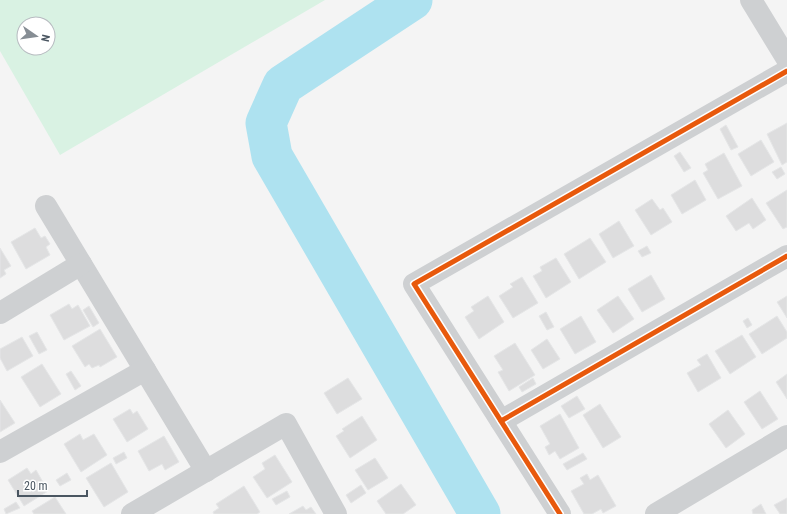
<svg xmlns="http://www.w3.org/2000/svg" width="787" height="514" font-family="'Roboto Condensed',sans-serif">
<style>
.green{fill:#d9f2e3;fill-rule:evenodd}
.lines{fill:none;stroke-linecap:round;stroke-linejoin:round}
.river{stroke:#aee2f0;stroke-width:41}
.building{fill:#ddddde;stroke:#e5e6e7}
.minor{stroke:#ced0d2;stroke-width:22}
.cycleway-casing{stroke:#fff;stroke-width:8}
.cycleway{stroke:#e8590c;stroke-width:5}
</style>
<rect width="100%" height="100%" fill="#f4f4f4"/>
<!-- green -->
<path class="green" d="M0,0H325L60,155L0,51ZM24,24H48V48H24Z"/>
<g class="lines">
<!-- river -->
<path class="river" d="M412,0L283,85L266,123L272,156L480,514"/>
</g>
<!-- building -->
<g class="building">
<path d="M787,123V162L782,165L767,134Z"/>
<path d="M726,125L738,147L731,150L720,129Z"/>
<path d="M761,140L774,162L751,176L738,154Z"/>
<path d="M680,152L691,168L684,172L674,156Z"/>
<path d="M724,153L742,186L718,199L703,173L708,170L705,164Z"/>
<path d="M781,167L785,174L777,179L772,172Z"/>
<path d="M695,180L706,200L682,214L671,195Z"/>
<path d="M787,190V227L783,229L766,203Z"/>
<path d="M752,198L766,220L753,229L749,223L736,231L726,216Z"/>
<path d="M652,199L660,210L663,208L672,222L651,235L635,210Z"/>
<path d="M619,221L634,246L613,258L599,234Z"/>
<path d="M35,228L41,238L45,236L50,244L46,247L50,255L26,269L11,242Z"/>
<path d="M590,238L606,262L579,279L564,254Z"/>
<path d="M647,246L651,253L642,257L638,251Z"/>
<path d="M0,248L11,266L4,270L6,274L0,278Z"/>
<path d="M556,258L571,282L546,298L533,276L542,271L540,267Z"/>
<path d="M651,275L665,299L642,312L628,289Z"/>
<path d="M522,277L538,303L513,318L499,296L513,287L510,284Z"/>
<path d="M488,296L504,322L479,339L465,317L474,311L471,307Z"/>
<path d="M618,296L634,319L613,333L597,310Z"/>
<path d="M787,296V318L777,302Z"/>
<path d="M69,304L72,309L78,305L90,326L64,340L50,315Z"/>
<path d="M89,306L99,323L93,327L83,310Z"/>
<path d="M546,312L554,327L547,330L539,316Z"/>
<path d="M581,316L596,342L575,354L560,329Z"/>
<path d="M777,316L787,332V338L762,354L749,334Z"/>
<path d="M748,318L752,325L747,328L743,321Z"/>
<path d="M100,329L117,357L100,367L99,365L92,368L89,364L85,367L72,346Z"/>
<path d="M37,332L47,350L39,354L29,336Z"/>
<path d="M742,335L756,357L730,374L715,351Z"/>
<path d="M22,337L33,356L7,371L0,358V349Z"/>
<path d="M547,339L560,359L543,369L531,350Z"/>
<path d="M515,343L535,375L509,391L498,372L503,370L494,356Z"/>
<path d="M707,354L721,378L698,392L687,373L701,365L697,360Z"/>
<path d="M42,364L61,394L40,407L21,377Z"/>
<path d="M71,371L81,386L75,390L66,374Z"/>
<path d="M787,374V399L776,382Z"/>
<path d="M348,378L362,399L337,414L324,393Z"/>
<path d="M533,378L536,384L522,392L519,387Z"/>
<path d="M760,391L778,419L762,429L744,402Z"/>
<path d="M577,396L585,409L569,418L561,406Z"/>
<path d="M0,400L15,423L0,432Z"/>
<path d="M600,404L621,437L603,448L583,415Z"/>
<path d="M130,409L133,414L137,411L148,429L127,442L113,419Z"/>
<path d="M728,410L745,434L726,448L709,424Z"/>
<path d="M560,414L579,448L560,459L555,451L549,455L545,447L550,444L540,426Z"/>
<path d="M362,416L377,440L350,458L336,436L344,431L342,429Z"/>
<path d="M80,434L83,440L94,434L107,455L81,472L64,444Z"/>
<path d="M164,436L179,462L165,470L162,464L149,471L138,451Z"/>
<path d="M124,452L127,458L116,464L113,458Z"/>
<path d="M583,453L587,459L567,470L563,464Z"/>
<path d="M275,455L292,482L267,498L253,477L265,469L262,463Z"/>
<path d="M375,458L388,478L368,490L355,470Z"/>
<path d="M111,463L128,492L104,507L86,478Z"/>
<path d="M27,468L31,474L36,470L48,491L24,506L8,480Z"/>
<path d="M67,473L71,480L60,486L56,480Z"/>
<path d="M587,474L590,480L598,475L616,506L603,513L601,509L592,514H584L571,491L584,484L580,478Z"/>
<path d="M401,484L416,505L403,514H386L377,501Z"/>
<path d="M361,485L366,493L351,503L346,495Z"/>
<path d="M244,486L260,512L257,514H214L213,512L219,508L216,504Z"/>
<path d="M287,491L290,497L276,505L272,499Z"/>
<path d="M55,497L66,514H34L32,511Z"/>
<path d="M787,498V514H780L774,505Z"/>
<path d="M16,502L20,508L6,514L4,509Z"/>
<path d="M761,504L766,514H753L752,510Z"/>
<path d="M303,506L306,510L311,507L316,514H289Z"/>
</g>
<g class="lines">
<!-- minor -->
<g class="minor">
<path d="M751,0L787,59"/>
<path d="M46,206L206,471"/>
<path d="M0,313L81,264"/>
<path d="M501,421L787,256"/>
<path d="M0,452L145,370"/>
<path d="M132,514L286,424L336,514"/>
<path d="M560,514L414,284L787,71"/>
<path d="M656,514L787,436"/>
</g>
<defs>
<g id="cycleway">
<path d="M501,421L787,256"/>
<path d="M560,514L414,284L787,71"/>
</g>
</defs>
<!-- cycleway casing -->
<use href="#cycleway" class="cycleway-casing"/>
<!-- cycleway -->
<use href="#cycleway" class="cycleway"/>
</g>
<!-- north arrow -->
<g transform="translate(36 36) rotate(103)"><circle r="19" fill="#ffffff" stroke="#b7bbc0"/>
<path d="M0-3L7 15L0 10L-7 15Z" fill="#868d94"/>
<text y="-6" font-size="11" font-weight="bold" text-anchor="middle" fill="#4a5661">N</text>
</g>
<!-- scale -->
<path d="M18 490v6h69v-6" fill="none" stroke="#4a5661" stroke-width="2"/>
<text x="24" y="490" font-size="12" fill="#4a5661" stroke="#ffffff" stroke-width="3" paint-order="stroke">20 m</text>
</svg>
